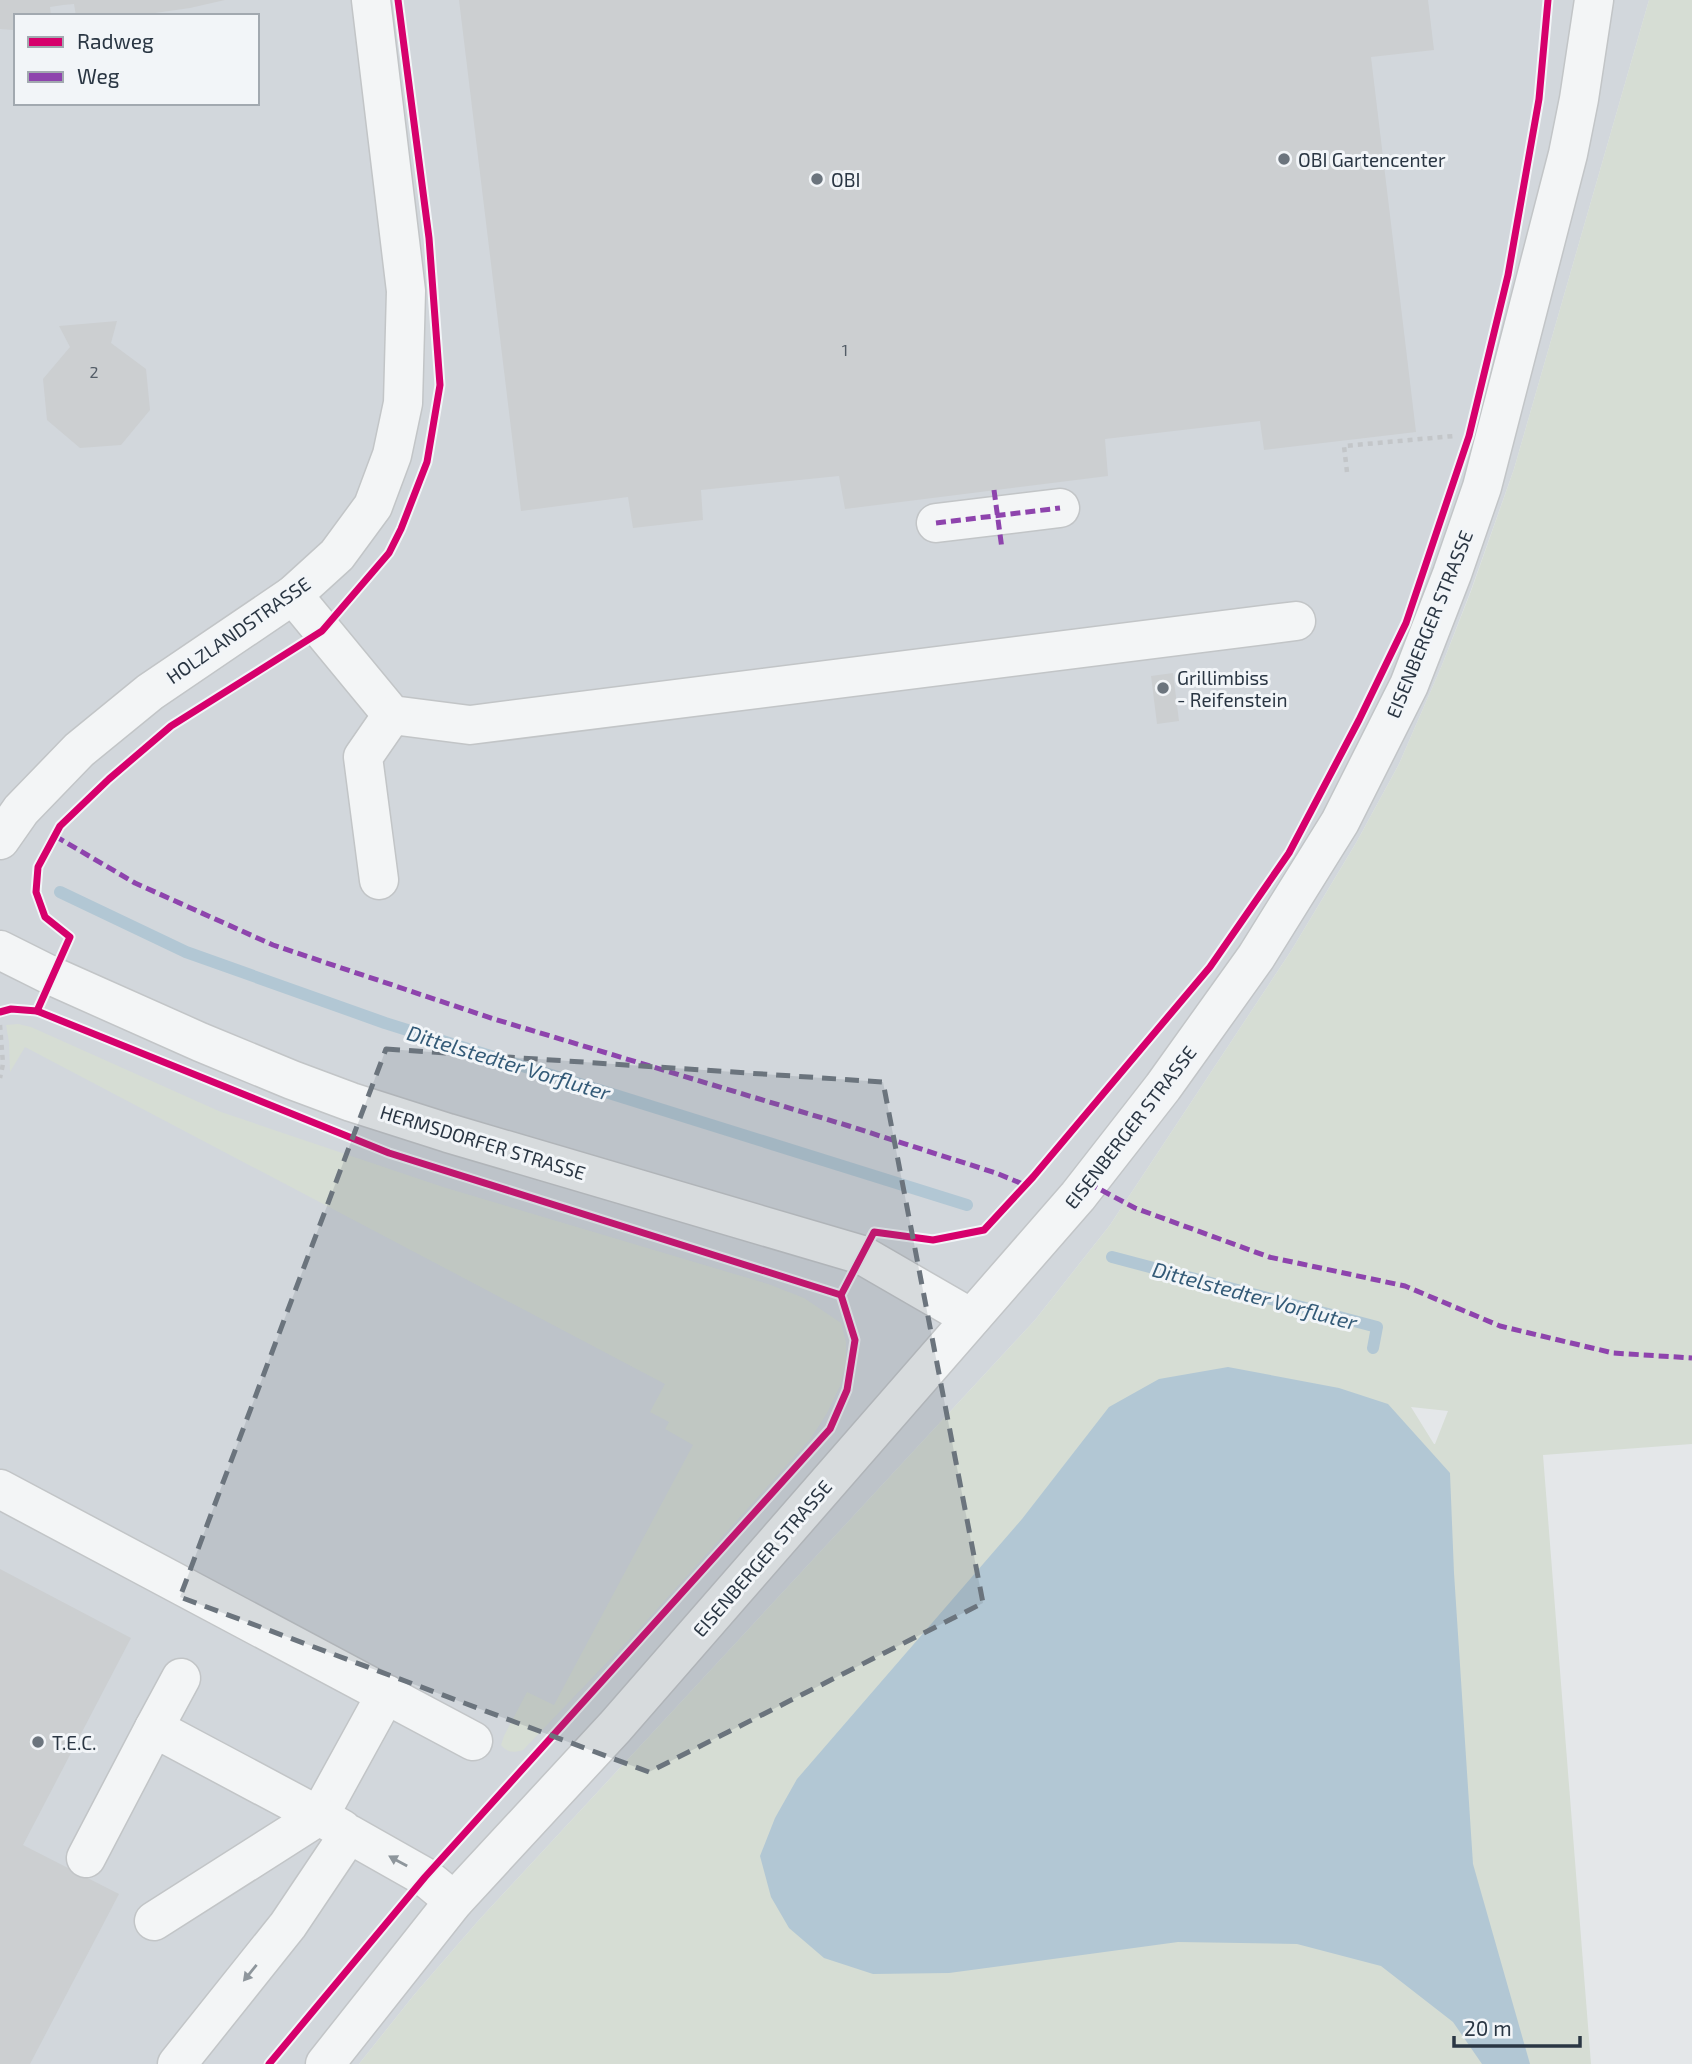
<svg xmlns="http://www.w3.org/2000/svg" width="1692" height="2064" font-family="'Exo 2',sans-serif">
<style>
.built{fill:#d2d7dc;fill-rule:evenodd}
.green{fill:#d6ddd4;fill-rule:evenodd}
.water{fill:#b2c7d4}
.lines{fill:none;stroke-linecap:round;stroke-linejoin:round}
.stream{stroke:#b2c7d4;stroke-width:12}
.building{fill:#cccfd1}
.minor-casing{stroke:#c2c5c7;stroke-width:41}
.path{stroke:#c3c6c9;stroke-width:4.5;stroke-dasharray:5 5;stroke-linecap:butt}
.minor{stroke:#f3f5f6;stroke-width:38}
.quiet{stroke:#8e44ad;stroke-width:5;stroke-dasharray:10 5;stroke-linecap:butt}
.cycleway-casing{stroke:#f2f5f8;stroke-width:11}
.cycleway{stroke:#d6006c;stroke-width:7}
.oneway{fill:#8e969c}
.marked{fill:#6b747d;fill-opacity:0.2;stroke:#6b747d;stroke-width:5;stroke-dasharray:14 9;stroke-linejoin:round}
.poi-dot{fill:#6b747d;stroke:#f2f5f8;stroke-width:2.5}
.labels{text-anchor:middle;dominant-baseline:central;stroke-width:6;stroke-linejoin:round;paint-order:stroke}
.number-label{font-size:16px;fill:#535d67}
.poi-label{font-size:19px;fill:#2a3643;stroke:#f2f5f8;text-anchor:start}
.street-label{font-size:19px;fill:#2a3643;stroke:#f2f5f8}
.water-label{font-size:21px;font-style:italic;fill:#335a77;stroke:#f2f5f8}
</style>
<rect width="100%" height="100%" fill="#e4e7e9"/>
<!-- built -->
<path class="built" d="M0,0H1649L1514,469L1471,590L1442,665L1399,764L1356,843L1291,951L1110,1225L1035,1320L479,1920L414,1995L359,2064H0ZM16,16H257V103H16Z"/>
<!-- green -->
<g class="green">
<path d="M1649,0H1692V1444L1543,1455L1591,2064H359L414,1995L479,1920L1035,1320L1110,1225L1291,951L1356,843L1399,764L1442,665L1471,591L1514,469ZM1411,1407L1448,1411L1435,1444H1434Z"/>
<path d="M18,1024L31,1027L221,1112L443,1187L768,1284L804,1298L841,1323L846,1342V1362L840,1386L827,1413L811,1438L639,1629L523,1750C513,1753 508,1753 501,1745L504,1736L527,1692L554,1705L693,1445L665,1429L669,1422L650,1412L665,1384L25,1047L10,1072L9,1042L6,1025Z"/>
</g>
<!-- water -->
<path class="water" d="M1228,1367L1339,1388L1388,1404L1450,1473L1454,1573L1473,1864L1530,2064H1482L1453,2022L1381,1966L1297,1944L1178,1942L949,1973L873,1974L824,1958L789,1928L771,1897L760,1856L775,1818L797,1779L1022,1519L1109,1407L1159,1379Z"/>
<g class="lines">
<!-- stream -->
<g class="stream">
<path d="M60,892L186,952L385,1023L967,1205"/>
<path d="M1112,1257L1377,1327L1373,1348"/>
</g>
</g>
<!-- building -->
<g class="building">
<path d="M0,0H225L190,8L134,16H76L74,4L63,5L50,7L51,16H16V30H13L0,29Z"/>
<path d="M459,0H1428L1434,50L1371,57L1416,432L1264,450L1260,421L1105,439L1108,476L845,509L839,476L701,490L703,520L633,528L628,497L521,511Z"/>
<path d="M117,321L111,343L146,369L150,410L121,445L80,448L47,420L43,379L70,347L59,326Z"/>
<path d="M1173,673L1179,721L1157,724L1151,676Z"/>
<path d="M0,1569L131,1638L23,1845L119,1894L30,2064H0Z"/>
</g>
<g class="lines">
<defs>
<g id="minor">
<path d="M936,523L1060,508"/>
<path d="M293,595L392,715L470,725L1296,621"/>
<path d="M0,840L21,810L79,750L150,692L293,595L337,555L373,506L392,455L403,403L406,291L371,0"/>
<path d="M379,880L363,757L392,715"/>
<path d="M0,950L52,976L200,1042L292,1080L351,1102L448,1133L862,1255L971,1318"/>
<path d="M0,1489L473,1741"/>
<path d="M154,1728L181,1678"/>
<path d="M342,1829L319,1816L386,1694"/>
<path d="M86,1858L154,1728L319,1816L154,1921"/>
<path d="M177,2064L288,1925L349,1834L425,1877L454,1901"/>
<path d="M325,2064L454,1901L615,1727L1078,1196L1163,1087L1256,957L1340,822L1409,685L1452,574L1482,487L1568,154L1579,99L1594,0"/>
</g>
</defs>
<!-- minor casing -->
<use href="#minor" class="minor-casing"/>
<!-- path -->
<g class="path">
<path d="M1347,472L1344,446L1454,436"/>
<path d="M0,1025L3,1064L0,1078"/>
</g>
<!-- minor -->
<use href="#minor" class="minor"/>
<!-- quiet -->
<g class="quiet">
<path d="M994,490L1002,549"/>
<path d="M936,523L1060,508"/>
<path d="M55,836L135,883L273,945L494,1019L849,1126L996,1173L1025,1185"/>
<path d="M1088,1183L1135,1208L1269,1257L1405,1286L1500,1326L1613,1353L1692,1358"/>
</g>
<defs>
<g id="cycleway">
<path d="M37,1011L70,937L45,917L36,892L38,867L60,826L109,779L171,726L322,631L389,553L401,529L427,462L440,385L429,238L398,0"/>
<path d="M0,1012L11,1009L37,1011L389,1153L841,1295"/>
<path d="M269,2064L425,1877L830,1429L847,1390L855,1340L841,1295L874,1232L933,1240L984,1230L1033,1177L1210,967L1289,853L1359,720L1406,623L1469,436L1508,275L1539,99L1548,0"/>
</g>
</defs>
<!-- cycleway casing -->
<use href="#cycleway" class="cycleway-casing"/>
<!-- cycleway -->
<use href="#cycleway" class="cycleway"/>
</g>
<!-- one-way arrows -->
<defs><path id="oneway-solid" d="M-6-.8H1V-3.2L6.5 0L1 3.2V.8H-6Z" transform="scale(1.75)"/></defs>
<g class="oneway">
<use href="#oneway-solid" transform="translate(398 1861) rotate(-151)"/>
<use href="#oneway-solid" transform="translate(250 1973) rotate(129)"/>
</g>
<!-- marked area -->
<path class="marked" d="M386,1049L883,1082L983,1603L649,1772L180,1597Z"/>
<!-- markers -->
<g class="poi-dot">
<circle cx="1284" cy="159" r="7"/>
<circle cx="817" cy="179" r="7"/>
<circle cx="1163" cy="688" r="7"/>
<circle cx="38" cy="1742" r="7"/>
</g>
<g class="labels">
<!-- number labels -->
<g class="number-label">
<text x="845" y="349">1</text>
<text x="94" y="371">2</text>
</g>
<!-- poi labels -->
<g class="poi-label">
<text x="1298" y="159">OBI Gartencenter</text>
<text x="831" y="179">OBI</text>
<text x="1177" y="677">Grillimbiss<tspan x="1177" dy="22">- Reifenstein</tspan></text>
<text x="52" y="1742">T.E.C.</text>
</g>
<!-- street labels -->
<g class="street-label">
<text transform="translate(1429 624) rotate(-68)">EISENBERGER STRASSE</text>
<text transform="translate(238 630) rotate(-35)">HOLZLANDSTRASSE</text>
<text transform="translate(1130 1127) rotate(-52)">EISENBERGER STRASSE</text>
<text transform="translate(483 1142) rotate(17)">HERMSDORFER STRASSE</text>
<text transform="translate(762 1558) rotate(-49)">EISENBERGER STRASSE</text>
</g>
<!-- water labels -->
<g class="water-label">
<text transform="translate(509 1062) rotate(17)">Dittelstedter Vorfluter</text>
<text transform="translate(1255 1295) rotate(15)">Dittelstedter Vorfluter</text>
</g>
</g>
<!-- legend -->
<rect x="14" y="14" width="245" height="91" fill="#f2f5f8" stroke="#a2a9b0" stroke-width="2"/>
<rect x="28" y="37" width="35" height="10" fill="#d6006c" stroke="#a2a9b0" stroke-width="2"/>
<text x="77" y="49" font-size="21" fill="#2a3643">Radweg</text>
<rect x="28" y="72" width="35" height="10" fill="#8e44ad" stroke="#a2a9b0" stroke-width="2"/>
<text x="77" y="84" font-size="21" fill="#2a3643">Weg</text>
<!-- scale -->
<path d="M1454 2036v10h126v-10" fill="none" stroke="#2a3643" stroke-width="3.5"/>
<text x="1464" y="2036" font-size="21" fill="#2a3643" stroke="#f2f5f8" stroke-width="5" paint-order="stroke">20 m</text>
</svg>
